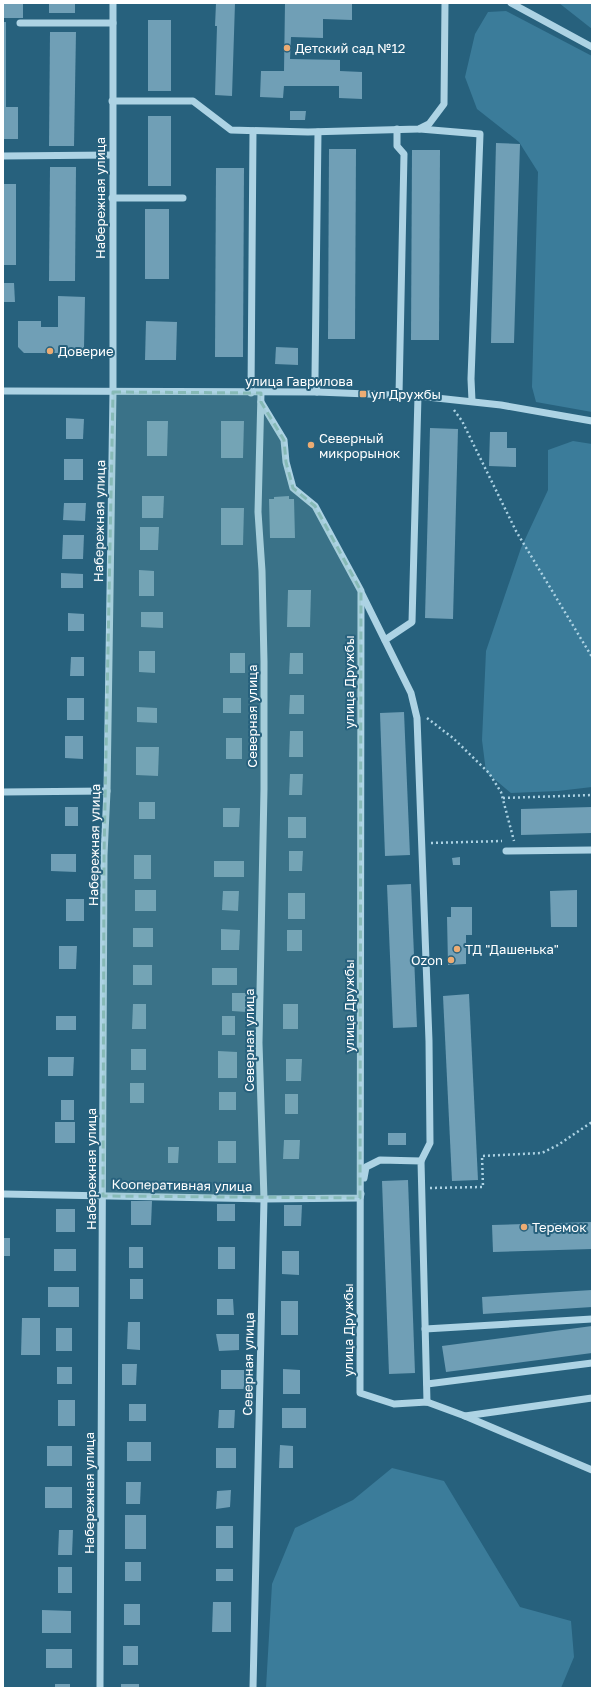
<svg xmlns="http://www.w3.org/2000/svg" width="595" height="1691" font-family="'Golos Text',sans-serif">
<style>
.green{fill:#3b7c9a}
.building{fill:#709fb6}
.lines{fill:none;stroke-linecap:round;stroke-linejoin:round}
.path{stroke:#add3e4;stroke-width:2.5;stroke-dasharray:2 3;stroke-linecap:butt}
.minor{stroke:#add3e4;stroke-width:7}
.marked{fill:#87bab6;fill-opacity:0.2;stroke:#87bab6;stroke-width:3;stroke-dasharray:8 5;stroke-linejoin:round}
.poi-dot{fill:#ecac73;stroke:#27617d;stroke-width:1.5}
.labels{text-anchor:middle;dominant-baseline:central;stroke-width:4;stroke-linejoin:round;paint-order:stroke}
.poi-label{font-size:13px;fill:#fff;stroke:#27617d;text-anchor:start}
.street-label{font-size:13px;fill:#fff;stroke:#27617d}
</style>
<rect width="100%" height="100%" fill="#27617d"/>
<!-- green -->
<g class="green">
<path d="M559,3H592V29Z"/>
<path d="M506,11L592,56V412L536,402L532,387L538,172L519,142L477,109L465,77L475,34L488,12Z"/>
<path d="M573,441L592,444V787L558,791L511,793L486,772L482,740L486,651L521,548L548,490V450Z"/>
<path d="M392,1468L444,1481L520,1607L571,1621L574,1657L561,1688H266L272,1584L295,1528L353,1500Z"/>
</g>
<!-- building -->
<g class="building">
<rect x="3" y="3" width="20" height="15"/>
<rect x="49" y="3" width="26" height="10"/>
<path d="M216,3H235L232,96L215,95L217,26H215Z"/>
<path d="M285,3H352V20L323,19V38L291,37L290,59L340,60V71L362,72V99L339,98V86H284L283,98L260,97L261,71H284Z"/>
<rect x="148" y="20" width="23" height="71"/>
<path d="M3,22H6V107H18V139H3Z"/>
<path d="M50,32H76L74,146H49Z"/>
<path d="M290,111H306L305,120H290Z"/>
<rect x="148" y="116" width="23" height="70"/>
<path d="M496,143L520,144L514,343H491Z"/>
<path d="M329,149H356L355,339H328Z"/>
<path d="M412,150H440L439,340H411Z"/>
<path d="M50,167H76L75,281H49Z"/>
<path d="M216,168H244L243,357H215Z"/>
<rect x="3" y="184" width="13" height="81"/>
<rect x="145" y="209" width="24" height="70"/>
<path d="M3,283H14L15,302H3Z"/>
<path d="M58,296L85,297L84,347L78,353H24L18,347V321H41V327H58Z"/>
<path d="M146,321L177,322L176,360H145Z"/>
<path d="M276,347L298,348V365L275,364Z"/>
<path d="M66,418L84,419L83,439H66Z"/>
<path d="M147,421H168L167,456H147Z"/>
<path d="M221,421H244L243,458H221Z"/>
<path d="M430,428L458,429L453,619L425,618Z"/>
<path d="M490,432H507V448H516V467L489,466Z"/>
<rect x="64" y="459" width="19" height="21"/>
<path d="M142,496H164L163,518H142Z"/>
<path d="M289,496V499H294L295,538H270L269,499H274V497Z"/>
<path d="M64,503H86L85,521L63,520Z"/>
<path d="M221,508H244L243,545H221Z"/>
<path d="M140,527H159L158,550H140Z"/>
<path d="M63,535H84L83,559H62Z"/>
<path d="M139,570L154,571V596H139Z"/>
<path d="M61,573L83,574V588H61Z"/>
<path d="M288,590H311L310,627H287Z"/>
<path d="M141,612H163V628L141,627Z"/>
<path d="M68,613L84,614V631H68Z"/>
<path d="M139,651H155V673L139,672Z"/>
<rect x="230" y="653" width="15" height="20"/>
<path d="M290,653H303V674H289Z"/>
<path d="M71,657H84V676H70Z"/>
<path d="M290,695H304V714H289Z"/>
<rect x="67" y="698" width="17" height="22"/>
<rect x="223" y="698" width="18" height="15"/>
<path d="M137,707L157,708V723L137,722Z"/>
<path d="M404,712L410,855L385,856L380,713Z"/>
<path d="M290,731H303V757H289Z"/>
<path d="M65,736H83V759L65,758Z"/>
<rect x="226" y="738" width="16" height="21"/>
<path d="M136,747H159L158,776L136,775Z"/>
<path d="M290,774H303L302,795H289Z"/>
<rect x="139" y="802" width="16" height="17"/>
<rect x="65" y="807" width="13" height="19"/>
<path d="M592,807V833L521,835V809Z"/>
<path d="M223,808H240L239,827H223Z"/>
<rect x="288" y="817" width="18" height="21"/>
<path d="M289,851H303L302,871H289Z"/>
<path d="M51,854H76V872L51,871Z"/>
<rect x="134" y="855" width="17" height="24"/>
<path d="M460,857V865H453L452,858Z"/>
<rect x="214" y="861" width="30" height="16"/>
<path d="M411,884L417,1027L393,1028L387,885Z"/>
<rect x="135" y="890" width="21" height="21"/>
<path d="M577,890V927H551L550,891Z"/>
<path d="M223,891H239L238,911L222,910Z"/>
<rect x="288" y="893" width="17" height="26"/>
<rect x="66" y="899" width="18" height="22"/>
<path d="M451,907H472V935H466V964L448,965L447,917H451Z"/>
<rect x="133" y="928" width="20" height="19"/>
<path d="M221,929L240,930L239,950H221Z"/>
<rect x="287" y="930" width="15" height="21"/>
<path d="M59,946H77L76,969H59Z"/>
<rect x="133" y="965" width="19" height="20"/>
<rect x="212" y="968" width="25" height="17"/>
<path d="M232,993H247V1012L232,1011Z"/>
<path d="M469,994L478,1180L452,1181L443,996Z"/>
<path d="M133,1004H146V1029H132Z"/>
<rect x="283" y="1004" width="15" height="25"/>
<rect x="56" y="1016" width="20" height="14"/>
<rect x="222" y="1016" width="13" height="19"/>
<rect x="131" y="1049" width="15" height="21"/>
<path d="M218,1051L237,1052V1078H218Z"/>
<path d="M48,1057H74L73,1076H48Z"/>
<path d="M286,1059H302L301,1081H286Z"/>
<rect x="130" y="1083" width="14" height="20"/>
<rect x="219" y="1092" width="17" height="18"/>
<rect x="285" y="1094" width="13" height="20"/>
<rect x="61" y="1100" width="13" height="20"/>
<rect x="55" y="1122" width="20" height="21"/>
<rect x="388" y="1133" width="18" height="12"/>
<path d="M284,1140H300L299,1159H283Z"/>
<rect x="218" y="1141" width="18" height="22"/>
<path d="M168,1147H179L178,1163H168Z"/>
<path d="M408,1180L415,1373L389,1374L382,1181Z"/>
<path d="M131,1201H152L151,1225H131Z"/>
<rect x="217" y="1204" width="18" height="17"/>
<path d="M284,1205H302L301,1226H284Z"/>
<rect x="56" y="1209" width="19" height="23"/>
<path d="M592,1222V1249L493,1252L492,1225Z"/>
<rect x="3" y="1238" width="7" height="18"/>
<rect x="129" y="1247" width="14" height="21"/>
<rect x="218" y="1247" width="17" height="22"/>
<rect x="54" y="1249" width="22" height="22"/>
<path d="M282,1251H299V1275L282,1274Z"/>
<rect x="130" y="1279" width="13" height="20"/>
<rect x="48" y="1287" width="31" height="20"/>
<path d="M592,1290V1307L483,1314L482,1297Z"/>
<path d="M217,1299H233L234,1315H217Z"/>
<rect x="281" y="1301" width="17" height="34"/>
<path d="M22,1318H40V1355H21Z"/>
<path d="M128,1322H140V1350L127,1349Z"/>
<path d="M592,1326V1353L446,1372L442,1346Z"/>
<rect x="56" y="1328" width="16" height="23"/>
<path d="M216,1334H239V1350L219,1351Z"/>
<path d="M122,1364H137L136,1385H122Z"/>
<rect x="57" y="1367" width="15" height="17"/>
<path d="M283,1369L300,1370V1394H283Z"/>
<rect x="221" y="1370" width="23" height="19"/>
<rect x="58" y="1400" width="17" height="26"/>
<rect x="129" y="1404" width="17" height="17"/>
<rect x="282" y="1408" width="24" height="20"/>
<path d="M219,1410H235L234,1428H218Z"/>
<rect x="127" y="1442" width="24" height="19"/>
<path d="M280,1445L293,1446V1468H279Z"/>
<rect x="47" y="1446" width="25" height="20"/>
<rect x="216" y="1448" width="20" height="20"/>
<path d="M126,1482H141L140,1504H126Z"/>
<rect x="45" y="1487" width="27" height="21"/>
<path d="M231,1490L230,1507L216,1509L217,1491Z"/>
<rect x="125" y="1515" width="21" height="34"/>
<rect x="216" y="1526" width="17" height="22"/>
<path d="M59,1530H73L72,1555H58Z"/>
<rect x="125" y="1562" width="16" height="19"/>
<rect x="58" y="1567" width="14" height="26"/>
<rect x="216" y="1569" width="17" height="12"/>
<path d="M213,1602H231V1632H212Z"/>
<rect x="124" y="1604" width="16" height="21"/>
<path d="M42,1610L71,1611V1633H42Z"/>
<rect x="123" y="1646" width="15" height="19"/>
<rect x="46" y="1649" width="26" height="19"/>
<rect x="55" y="1684" width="15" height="4"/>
<rect x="121" y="1684" width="18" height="4"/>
</g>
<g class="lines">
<!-- path -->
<g class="path">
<path d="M454,410L462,421L516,531L592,657"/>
<path d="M427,718L453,738L489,773L501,792L514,841"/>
<path d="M503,798L592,795"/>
<path d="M431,843L502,841"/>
<path d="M430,1188L483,1187L482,1156L542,1153L558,1145L592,1122"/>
</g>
<!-- minor -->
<g class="minor">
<path d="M511,3L592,47"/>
<path d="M20,23H113"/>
<path d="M112,101H193L231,130L308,132L419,129L429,124L444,104L445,3"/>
<path d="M397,129V146L404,154L399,395"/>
<path d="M420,129L480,134L471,379L472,401"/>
<path d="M3,156L112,155"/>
<path d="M112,198H183"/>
<path d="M3,391L317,392L418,396L501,405L592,421"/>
<path d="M317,392L315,377L318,132"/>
<path d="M251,393L253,131"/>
<path d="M261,402L284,440L286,462L293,488L315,506L361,591L360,1393L394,1404L427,1402L465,1416L592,1470"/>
<path d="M362,594L411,693L417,718L429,1041L430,1143L421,1161"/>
<path d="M385,640L412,622L418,396"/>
<path d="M3,792L107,791"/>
<path d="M506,851L592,850"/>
<path d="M364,1178L366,1167L380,1160L421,1161L427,1402"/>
<path d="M3,1194L264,1199L360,1198L361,1194"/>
<path d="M425,1329L592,1319"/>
<path d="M427,1384L592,1363"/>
<path d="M465,1416L592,1398"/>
<path d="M100,1688L104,855L107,791L113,392V3"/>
<path d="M253,1688L264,1199L259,1043L264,789V662L262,571L258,512L261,393"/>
</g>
</g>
<!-- marked area -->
<path class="marked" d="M113,392L261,393V402L284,440L286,462L293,488L315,506L361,591L360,1198L103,1196L104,855Z"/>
<!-- markers -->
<g class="poi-dot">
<circle cx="287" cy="48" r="4"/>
<circle cx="50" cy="351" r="4"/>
<rect x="359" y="390" width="8" height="8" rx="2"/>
<circle cx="311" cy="445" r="4"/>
<circle cx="457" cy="949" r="4"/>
<circle cx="451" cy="960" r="4"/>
<circle cx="524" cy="1227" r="4"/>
</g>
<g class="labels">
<!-- poi labels -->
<g class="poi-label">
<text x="295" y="48">Детский сад №12</text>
<text x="58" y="351">Доверие</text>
<text x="371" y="394">ул Дружбы</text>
<text x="319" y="438">Северный<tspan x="319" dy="15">микрорынок</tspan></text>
<text x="465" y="949">ТД "Дашенька"</text>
<text x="443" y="960" text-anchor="end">Ozon</text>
<text x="532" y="1227">Теремок</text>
</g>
<!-- street labels -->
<g class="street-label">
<text transform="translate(100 198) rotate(-90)">Набережная улица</text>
<text x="299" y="381">улица Гаврилова</text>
<text transform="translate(99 521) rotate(-89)">Набережная улица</text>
<text transform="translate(349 682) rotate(-90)">улица Дружбы</text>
<text transform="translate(252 716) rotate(-90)">Северная улица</text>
<text transform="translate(94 845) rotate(-89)">Набережная улица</text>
<text transform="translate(349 1006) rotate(-90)">улица Дружбы</text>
<text transform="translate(249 1040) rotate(-90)">Северная улица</text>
<text transform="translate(91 1169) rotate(-90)">Набережная улица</text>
<text transform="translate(182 1185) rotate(1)">Кооперативная улица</text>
<text transform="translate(348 1330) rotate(-90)">улица Дружбы</text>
<text transform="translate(248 1364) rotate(-89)">Северная улица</text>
<text transform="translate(89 1493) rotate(-90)">Набережная улица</text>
</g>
</g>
<!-- border -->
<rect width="595" height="1691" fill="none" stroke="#ffffff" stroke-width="8"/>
</svg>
